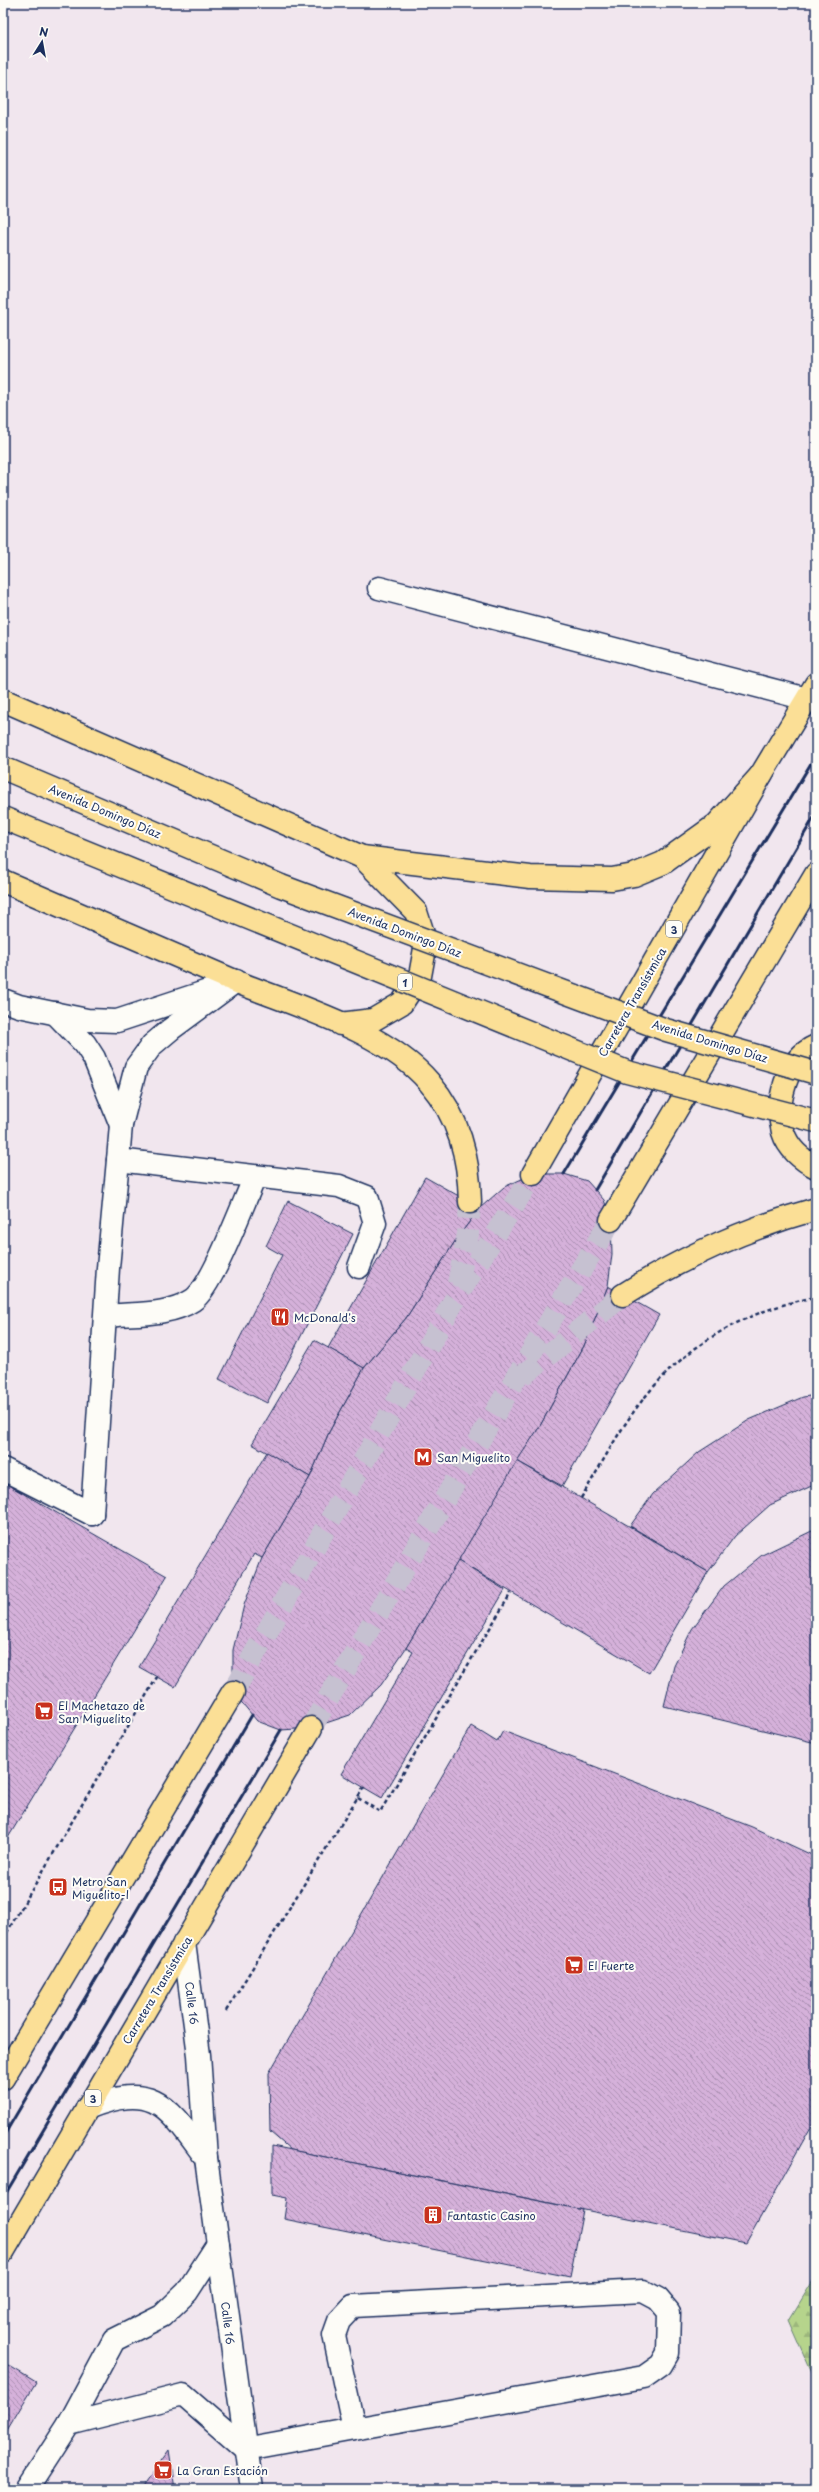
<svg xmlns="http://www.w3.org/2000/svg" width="819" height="2492" font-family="'Playpen Sans',sans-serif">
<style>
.forest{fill:url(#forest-firs);stroke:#688275}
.building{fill:url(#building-back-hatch);stroke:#1b2f5e}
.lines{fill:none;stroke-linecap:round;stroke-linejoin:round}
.primary-tunnel{stroke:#c6c1d1;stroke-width:22;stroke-dasharray:22 11;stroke-linecap:butt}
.lane-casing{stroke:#1b2f5e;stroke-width:25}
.street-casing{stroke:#1b2f5e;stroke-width:25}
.secondary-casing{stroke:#1b2f5e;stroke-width:25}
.primary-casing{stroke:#1b2f5e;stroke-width:25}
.path{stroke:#1b2f5e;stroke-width:2.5;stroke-dasharray:4 3;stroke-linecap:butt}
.lane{stroke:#fdfcf7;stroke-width:22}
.street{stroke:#fdfcf7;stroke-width:22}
.secondary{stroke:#fdfcf7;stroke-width:22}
.primary{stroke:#fbdf96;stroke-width:22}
.rail{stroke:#1b2f5e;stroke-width:3}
.primary-bridge-casing{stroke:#1b2f5e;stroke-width:25;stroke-linecap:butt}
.primary-bridge{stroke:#fbdf96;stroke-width:22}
.labels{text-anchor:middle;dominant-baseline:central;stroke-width:4;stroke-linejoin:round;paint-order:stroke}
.shield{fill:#fdfcf7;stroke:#5f6c8c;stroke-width:1}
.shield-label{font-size:10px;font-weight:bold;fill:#1b2f5e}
.street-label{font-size:11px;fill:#1b2f5e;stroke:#fdfcf7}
.poi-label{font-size:11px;fill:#1b2f5e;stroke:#fdfcf7;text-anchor:start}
</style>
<defs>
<pattern id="forest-firs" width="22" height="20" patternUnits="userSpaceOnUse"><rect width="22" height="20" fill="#b6d48c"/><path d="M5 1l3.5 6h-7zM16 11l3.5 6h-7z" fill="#9cb67b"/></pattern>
<pattern id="building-back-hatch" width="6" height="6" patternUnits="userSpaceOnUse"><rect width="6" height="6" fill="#d5b1da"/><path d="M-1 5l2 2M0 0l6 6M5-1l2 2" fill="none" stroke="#ac90b4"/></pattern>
</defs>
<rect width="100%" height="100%" fill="#f1e6ee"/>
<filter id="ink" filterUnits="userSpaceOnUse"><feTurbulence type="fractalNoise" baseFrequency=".025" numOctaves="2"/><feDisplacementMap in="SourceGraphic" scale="8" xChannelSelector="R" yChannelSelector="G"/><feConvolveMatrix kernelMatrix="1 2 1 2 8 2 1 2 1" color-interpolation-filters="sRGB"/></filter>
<g filter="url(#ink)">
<!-- forest -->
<path class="forest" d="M816,2276V2381L789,2320Z"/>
<!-- building -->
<g class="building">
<path d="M533,1174H564L587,1181L604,1200L611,1220L612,1254L608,1286L584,1346L540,1426L406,1648L381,1685L350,1715L311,1728L281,1730L257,1721L233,1692V1650L244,1605L262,1558L310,1477L329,1432L364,1368L406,1318L457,1238L480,1208L504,1187Z"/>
<path d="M425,1177L480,1208L457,1238L406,1318L364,1368L328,1348Z"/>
<path d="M288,1201L353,1234L267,1403L219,1379L282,1255L266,1246Z"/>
<path d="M608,1286L659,1315L562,1486L517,1461L540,1426L584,1346Z"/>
<path d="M314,1340L364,1368L329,1432L310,1477L252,1444Z"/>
<path d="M816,1395V1484L770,1505L735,1536L708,1572L630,1526L653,1494L699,1452L749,1420L803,1397Z"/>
<path d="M267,1452L310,1477L262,1558L254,1554L175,1687L139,1667Z"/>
<path d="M517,1461L708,1572L649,1673L458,1561Z"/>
<path d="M3,1482L167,1576L3,1846Z"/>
<path d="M816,1529V1743L664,1706L674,1666L692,1629L724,1586L762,1555Z"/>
<path d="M458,1561L505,1590L382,1798L341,1774L413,1652L406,1648Z"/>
<path d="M471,1726L497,1742L503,1731L752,1827L816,1857V2118L746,2243L291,2150L270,2132L269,2073Z"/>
<path d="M272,2146L583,2210L570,2277L284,2219L287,2198L272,2195Z"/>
<path d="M3,2362L36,2382L3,2437Z"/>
<path d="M169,2450L175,2489H141Z"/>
</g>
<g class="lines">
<!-- primary-tunnel -->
<g class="primary-tunnel">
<path d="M458,1284L468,1234L470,1202"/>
<path d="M522,1376L623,1295"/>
<path d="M233,1692L454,1301L533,1174"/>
<path d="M311,1728L511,1386L611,1220"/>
</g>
<defs>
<g id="lane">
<path d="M379,588L807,699"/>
<path d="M3,1000L19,1006L87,1020L117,1021L214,989"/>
<path d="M55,1013L85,1044L94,1058L121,1125"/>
<path d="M118,1160L339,1186L367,1197L375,1223L359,1267"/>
<path d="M106,1316C133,1313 169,1316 193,1300C213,1286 243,1203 255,1177"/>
<path d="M92,1514L108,1268L118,1160L121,1125L136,1067L152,1045L171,1029L236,981"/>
<path d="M643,2291L658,2299L669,2312L668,2353L661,2365L644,2377L354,2429L334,2335L339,2321L353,2306Z"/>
<path d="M69,2424L114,2340L162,2316L187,2292L218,2244"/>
<path d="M27,2489L69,2424L183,2395L245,2449L354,2429"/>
</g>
<path id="street" d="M3,1469L92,1514"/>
<g id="secondary">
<path d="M184,1943L199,2055L206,2158L252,2489"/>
<path d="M87,2108C156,2081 167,2106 206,2158"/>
</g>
<g id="primary">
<path d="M3,700L362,857L530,877L612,879L634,875L663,863L716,825L761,775"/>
<path d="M3,881C81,915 159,949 237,982C298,1007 385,1031 429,1082C459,1117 469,1157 470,1202"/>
<path d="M340,1024L373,1020L402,1003L420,976L426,943L416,912L362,857"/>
<path d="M816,1046C786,1059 775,1103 783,1132C788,1148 802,1160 816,1167"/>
<path d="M533,1174L761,775L816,684"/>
<path d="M611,1220L816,874"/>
<path d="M623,1295C683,1257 747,1228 816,1209"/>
<path d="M3,2078L233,1692"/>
<path d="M3,2252L311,1728"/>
</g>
</defs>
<!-- lane casing -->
<use href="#lane" class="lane-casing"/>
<!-- street casing -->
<use href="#street" class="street-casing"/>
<!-- secondary casing -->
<use href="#secondary" class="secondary-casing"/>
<!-- primary casing -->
<use href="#primary" class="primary-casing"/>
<!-- path -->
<g class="path">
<path d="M581,1498C599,1469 615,1437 635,1410C680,1348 741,1311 816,1297"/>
<path d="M358,1798L380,1812L511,1593"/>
<path d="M3,1939L157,1677"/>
<path d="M226,2011L364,1787"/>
</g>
<!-- lane -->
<use href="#lane" class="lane"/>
<!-- street -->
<use href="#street" class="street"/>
<!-- secondary -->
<use href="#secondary" class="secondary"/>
<!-- primary -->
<use href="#primary" class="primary"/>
<!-- rail -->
<g class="rail">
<path d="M564,1174L816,755"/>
<path d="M595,1190L816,814"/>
<path d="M3,2137L252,1715"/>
<path d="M3,2198L281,1730"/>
</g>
<defs>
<g id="primary-bridge">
<path d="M3,768L281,886L666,1030L816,1073"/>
<path d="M3,818L627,1072L816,1121"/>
</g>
</defs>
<!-- primary-bridge casing -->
<use href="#primary-bridge" class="primary-bridge-casing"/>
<!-- primary-bridge -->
<use href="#primary-bridge" class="primary-bridge"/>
</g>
</g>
<!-- icons -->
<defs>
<symbol id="restaurant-square" viewBox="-11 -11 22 22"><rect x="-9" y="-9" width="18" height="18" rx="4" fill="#c8321e" stroke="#fdfcf7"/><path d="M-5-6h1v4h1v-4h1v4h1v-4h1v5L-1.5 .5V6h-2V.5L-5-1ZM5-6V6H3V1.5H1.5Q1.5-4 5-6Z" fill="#fff"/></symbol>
<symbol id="metro-square" viewBox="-11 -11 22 22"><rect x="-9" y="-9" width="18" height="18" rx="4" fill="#c8321e" stroke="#fdfcf7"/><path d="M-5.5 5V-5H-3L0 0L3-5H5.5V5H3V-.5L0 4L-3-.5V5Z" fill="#fff"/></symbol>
<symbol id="supermarket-square" viewBox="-11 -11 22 22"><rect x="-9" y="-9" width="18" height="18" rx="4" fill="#c8321e" stroke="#fdfcf7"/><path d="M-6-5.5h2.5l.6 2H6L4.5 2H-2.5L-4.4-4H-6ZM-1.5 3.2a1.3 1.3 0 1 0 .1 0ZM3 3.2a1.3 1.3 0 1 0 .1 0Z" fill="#fff"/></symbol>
<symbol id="bus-square" viewBox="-11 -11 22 22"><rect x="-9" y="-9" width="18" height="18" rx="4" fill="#c8321e" stroke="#fdfcf7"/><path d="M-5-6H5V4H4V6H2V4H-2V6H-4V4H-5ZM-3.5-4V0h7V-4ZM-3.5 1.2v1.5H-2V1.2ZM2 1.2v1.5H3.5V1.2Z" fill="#fff"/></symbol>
<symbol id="building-square" viewBox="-11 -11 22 22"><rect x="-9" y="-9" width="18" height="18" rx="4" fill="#c8321e" stroke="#fdfcf7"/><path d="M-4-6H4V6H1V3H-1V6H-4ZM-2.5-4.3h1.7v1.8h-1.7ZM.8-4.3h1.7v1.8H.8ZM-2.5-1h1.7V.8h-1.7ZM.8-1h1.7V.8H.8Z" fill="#fff"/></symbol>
</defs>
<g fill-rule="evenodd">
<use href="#restaurant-square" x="269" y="1306" width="22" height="22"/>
<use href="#metro-square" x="412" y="1446" width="22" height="22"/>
<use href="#supermarket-square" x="33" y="1700" width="22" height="22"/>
<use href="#bus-square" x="47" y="1876" width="22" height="22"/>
<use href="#supermarket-square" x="563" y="1954" width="22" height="22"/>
<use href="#building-square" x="422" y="2204" width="22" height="22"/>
<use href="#supermarket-square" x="152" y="2459" width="22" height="22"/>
</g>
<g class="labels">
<!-- shield labels -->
<g class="shield">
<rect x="666" y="921" width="16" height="16" rx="3"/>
<rect x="398" y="974" width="14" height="16" rx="3"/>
<rect x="85" y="2090" width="16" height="16" rx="3"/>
</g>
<g class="shield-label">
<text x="674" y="929">3</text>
<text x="405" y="982">1</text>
<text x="93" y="2098">3</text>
</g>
<!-- street labels -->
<g class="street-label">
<text transform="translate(105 811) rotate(23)">Avenida Domingo Díaz</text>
<text transform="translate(405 932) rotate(21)">Avenida Domingo Díaz</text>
<text transform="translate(632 1002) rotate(-60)">Carretera Transístmica</text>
<text transform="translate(710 1041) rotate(17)">Avenida Domingo Díaz</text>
<text transform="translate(157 1990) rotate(-59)">Carretera Transístmica</text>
<text transform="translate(192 2003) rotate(83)">Calle 16</text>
<text transform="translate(228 2323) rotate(83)">Calle 16</text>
</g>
<!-- poi labels -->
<g class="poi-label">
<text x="294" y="1317">McDonald's</text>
<text x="437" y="1457">San Miguelito</text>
<text x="58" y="1705">El Machetazo de<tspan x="58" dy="13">San Miguelito</tspan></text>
<text x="72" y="1881">Metro San<tspan x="72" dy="13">Miguelito-I</tspan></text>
<text x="588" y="1965">El Fuerte</text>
<text x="447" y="2215">Fantastic Casino</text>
<text x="177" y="2470">La Gran Estación</text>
</g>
</g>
<!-- margin -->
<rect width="819" height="2492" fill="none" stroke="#fdfcf7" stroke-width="16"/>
<rect x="8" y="8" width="803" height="2476" fill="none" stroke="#1b2f5e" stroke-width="1.5" filter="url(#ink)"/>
<!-- north arrow -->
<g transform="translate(42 42) rotate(11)" stroke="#fdfcf7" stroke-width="3" paint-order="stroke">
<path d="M0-3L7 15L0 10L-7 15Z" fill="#1b2f5e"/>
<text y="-6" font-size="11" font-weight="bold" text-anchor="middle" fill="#1b2f5e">N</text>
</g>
</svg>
